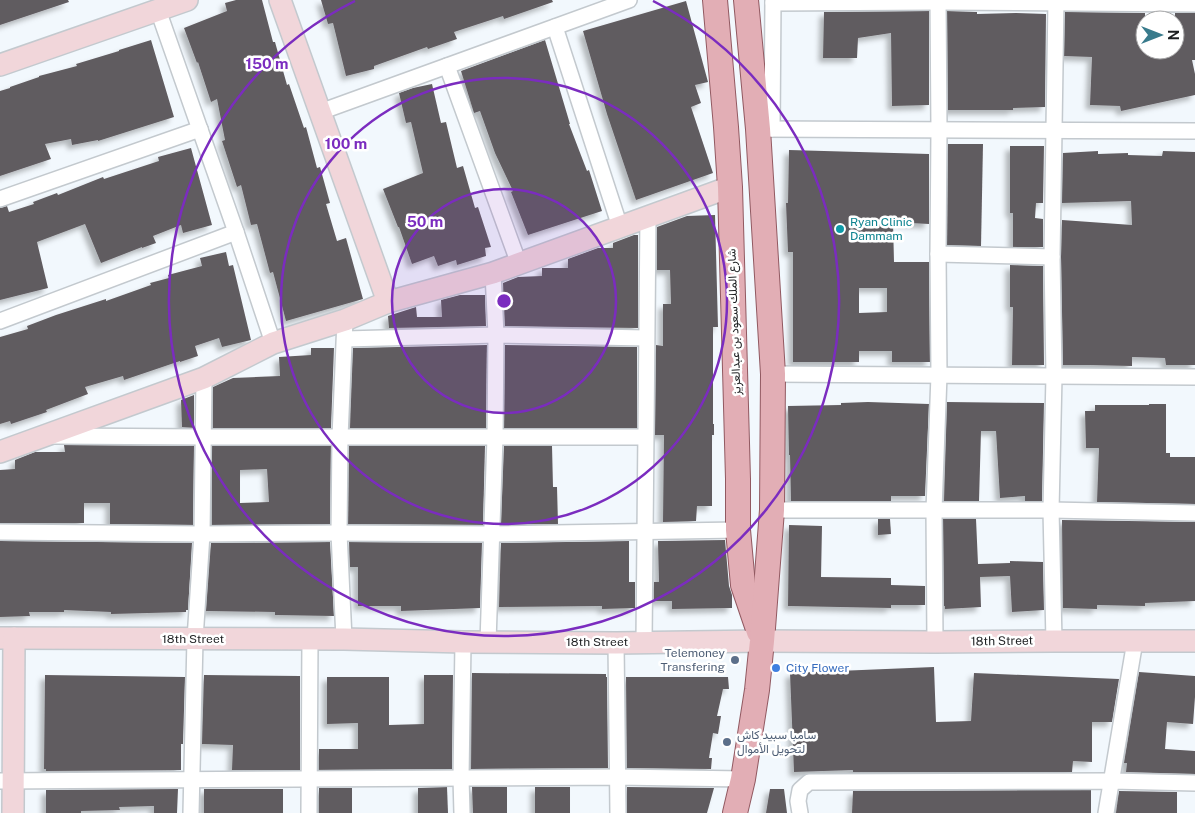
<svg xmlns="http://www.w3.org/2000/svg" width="1195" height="813" font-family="'Public Sans',Vazirmatn,sans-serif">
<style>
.building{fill:#615c60;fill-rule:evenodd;filter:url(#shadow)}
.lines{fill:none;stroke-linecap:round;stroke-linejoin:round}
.street-casing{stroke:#c3c9ce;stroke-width:18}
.secondary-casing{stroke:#c3c9ce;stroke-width:24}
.primary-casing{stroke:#915961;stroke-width:26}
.street{stroke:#fff;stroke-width:15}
.secondary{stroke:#f1d6da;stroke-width:21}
.primary{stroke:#e2aeb5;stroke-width:24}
.ring{fill:none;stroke:#7b2cbf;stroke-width:2.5}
.culture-dot{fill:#0f9aa8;stroke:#fff;stroke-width:2}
.service-dot{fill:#5c6f8a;stroke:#fff;stroke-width:2}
.shop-dot{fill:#3f7fe0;stroke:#fff;stroke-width:2}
.labels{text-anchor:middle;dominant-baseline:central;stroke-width:5;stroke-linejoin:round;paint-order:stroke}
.culture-label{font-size:12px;fill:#0d838f;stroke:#fff;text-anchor:start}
.street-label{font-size:12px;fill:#1d1f21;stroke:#fff}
.service-label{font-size:12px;fill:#4e5e75;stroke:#fff;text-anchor:end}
.shop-label{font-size:12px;fill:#366cbe;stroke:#fff;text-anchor:start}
.centre{fill:#7b2cbf;stroke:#fff;stroke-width:2.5}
.ring-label{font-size:15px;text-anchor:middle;font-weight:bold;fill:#7b2cbf;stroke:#fff;stroke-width:5;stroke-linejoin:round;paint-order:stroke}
</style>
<defs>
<filter id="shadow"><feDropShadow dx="-4.5" dy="4.5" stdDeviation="2.5" flood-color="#0004"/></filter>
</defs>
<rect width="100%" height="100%" fill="#f2f8fd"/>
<!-- building -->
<g class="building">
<path d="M0,0H68L69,2L0,25Z"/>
<path d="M236,0H262L273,42H275L287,85L289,84L304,128L306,127L317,168L320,167L330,203L326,204L337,241L346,238L363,299L286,321L273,272L270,273L257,224L251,225L241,185L237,187L222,141L225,140L217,99L211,102L198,62L197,63L184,28L227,11L225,3Z"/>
<path d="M321,0H552L553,2L504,19L503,16L454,32L457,39L428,49L427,47L374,66V69L346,76L333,23L328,24Z"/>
<path d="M686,1L708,82L695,85L701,103L691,107L713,173L636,200L607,114L583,31Z"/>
<path d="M929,11V105L892,106L891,33L858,38L857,58H823L824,12Z"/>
<path d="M947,11L977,12V14L1016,13L1046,14L1045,107L1013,108V110H948Z"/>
<path d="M1065,12L1145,13V50H1175V13H1195V60H1192L1195,74V95L1121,111L1120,106L1090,105L1092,57L1064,56Z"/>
<path d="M151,40L174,117L98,141V140L72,145L71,139L45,144L51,159L0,176V91L10,88V87L39,77V76L77,66L76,64L119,51V50Z"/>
<path d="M545,40L570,124H569L587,171L589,170L602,211L528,235L511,192L513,191L495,153L480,111L474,113L461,71Z"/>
<path d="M432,84L441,123L446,122L457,168L463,166L475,208L478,207L491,247L485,248L486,256L457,265L456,260L438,266L434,256L412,264L399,227H398L383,189L423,173L411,122L406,123L399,93L413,88Z"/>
<path d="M948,144H983L981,246L947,245Z"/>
<path d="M1010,146H1044L1043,203H1036L1035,218L1043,219V247H1013V213H1010Z"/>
<path d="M191,148L212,225L183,233L181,225L153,236L156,243L142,248V247L101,263L85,224L37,242L48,288L0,300V208L7,206L9,212L34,204L33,202L57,193L58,195L103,177L104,179L159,161L158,157Z"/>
<path d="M789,150L929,154V224L893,222L894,262H929L930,362H892V351H859V362H793V252H788L786,203H788ZM859,288H887V312L859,313Z"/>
<path d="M1098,151V154L1128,153V155L1162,156L1163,151L1195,152V365H1166L1165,358L1132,357V366L1089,365H1063L1061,257L1062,220L1132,225L1131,201L1062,203L1063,153Z"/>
<path d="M715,215L718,327H713V424H714V435H712V506H697L696,521L663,522L664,435H655L656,345L663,346V304H671L670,270H657V227L687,216Z"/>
<path d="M634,235H638V328L505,326L503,283L518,277L542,276V268H568V259L598,248H613V243Z"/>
<path d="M226,252L229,266L233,265L251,340L222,347L219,338L195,346L198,356L180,362V361L124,380L123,376L85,387L88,394L46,410L47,412L11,424L10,421L0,424V337L28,329L27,326L56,315L106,299V301L151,285L150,283L169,278L168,275L202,266L200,258Z"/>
<path d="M1010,265L1043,266L1044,365H1012L1013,307H1010Z"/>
<path d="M460,295H485L486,326L389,328L388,316L416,307L417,317H442L441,300Z"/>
<path d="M487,345L486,428H350L353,348Z"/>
<path d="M505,345L637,347V428H504Z"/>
<path d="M311,348H334L331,428H213V387L233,378L280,376L279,357L311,355Z"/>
<path d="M194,395V428L182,427L181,400Z"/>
<path d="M868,402L929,404L925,496H891V501H791L790,455H789L788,406L841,405V403Z"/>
<path d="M947,402L1044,403L1042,501H1025V496L1000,498L996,431H981L979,501H944Z"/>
<path d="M1149,404H1166V453H1170V457H1195V504L1097,502L1099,448H1086L1085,411H1095V405H1149Z"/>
<path d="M64,445L194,446L193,525L110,524V503H84V523H0V470L15,469V460L35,452H65Z"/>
<path d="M212,446H331L330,524L212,525ZM267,469L269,502L240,503V470Z"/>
<path d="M349,446H485L483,525L348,524Z"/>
<path d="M504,446H552L553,487H557L558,524H501Z"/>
<path d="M878,519H890L891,534L878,535Z"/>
<path d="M943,519H976L978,564L1010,563V561L1043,562L1044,610L1012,612L1010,576L980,577L981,607L945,609V606H944Z"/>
<path d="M1062,520L1195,522V601L1145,603V606L1097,605V609L1063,608Z"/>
<path d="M789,525L822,526L821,577L891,578V585L925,586V605H891V608L788,606Z"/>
<path d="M725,540L729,586L732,595V608L672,609V601H654V582H659L658,541Z"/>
<path d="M0,541L192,543L188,610H186V612L111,614V612L64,610V612H29L30,616L0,617Z"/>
<path d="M629,541V582H635V608L602,609V606L499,607L501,543Z"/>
<path d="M330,542L334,616L275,615V612L206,611L211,543Z"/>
<path d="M349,542L482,543L480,608L401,611V606H358V567H350Z"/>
<path d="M934,667L936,722L971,721L974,673L1119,679L1112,722H1092V762L1073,761L1072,772H853V770L794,772L790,673Z"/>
<path d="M1139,672L1195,676V697L1193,724L1167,722L1165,749L1195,751V774L1126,772L1127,763H1124Z"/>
<path d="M472,673L606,674V677H607L608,768L471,769Z"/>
<path d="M45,675L185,677L183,744H181V770L46,771V769H44Z"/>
<path d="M204,675L300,676V770H232L233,745L202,744Z"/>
<path d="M424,675H453L452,769L319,770V749H358V723L327,724V677H389V725L424,724Z"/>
<path d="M626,677H728L729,689H723L717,716H721L718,734L713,733L709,758H712L711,769L627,768Z"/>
<path d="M447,787L448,813H418V788Z"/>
<path d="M472,787H507V813H473Z"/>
<rect x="535" y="787" width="35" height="26"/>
<path d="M627,787L714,788L707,813H627Z"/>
<rect x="319" y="788" width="33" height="25"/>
<path d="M178,789L177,813H154V806L119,807L120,810L81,811V813H46V790Z"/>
<rect x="204" y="789" width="79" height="24"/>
<path d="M770,789H784L787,813H766Z"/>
<path d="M1091,790V813H852L853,791Z"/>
<path d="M1119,791L1177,792V813H1116Z"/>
</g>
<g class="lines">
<defs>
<g id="street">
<path d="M773,3L938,2L1195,4"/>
<path d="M158,10L236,232L273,343"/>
<path d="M555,27L620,227"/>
<path d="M447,66L519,264"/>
<path d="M320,112L629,0"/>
<path d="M758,129L1195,131"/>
<path d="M772,129L773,0"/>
<path d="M0,199L200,129"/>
<path d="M938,254L1052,257"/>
<path d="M0,321L236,232"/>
<path d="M345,339L496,335L646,338"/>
<path d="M773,374L1195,377"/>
<path d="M54,436L203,437H645"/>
<path d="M772,510H1051L1195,513"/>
<path d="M0,532L202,534L339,533L492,534L738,530"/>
<path d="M344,639L339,533L340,437L345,320"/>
<path d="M1054,641L1051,510L1054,376L1052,257L1056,0"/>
<path d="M488,642L495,437L496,335L493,273"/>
<path d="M644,642L648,217"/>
<path d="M935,642L934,510L939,375L938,254L939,130L938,0"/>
<path d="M616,643L618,813"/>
<path d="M0,781L617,777L743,779"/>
<path d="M191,813L195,639L202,534L204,378"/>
<path d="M309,813L310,639"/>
<path d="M462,813L461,778L463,642"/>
<path d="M800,813L798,801L800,790L809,782L1112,781L1195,783"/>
<path d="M1106,813L1135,641"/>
</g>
<g id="secondary">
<path d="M280,0L388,302"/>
<path d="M0,65L187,0"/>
<path d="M0,452L204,378L273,343L345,320L388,302L493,273L730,187"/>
<path d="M0,638L344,639L463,642L616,643L762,641L935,642L1054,641H1195"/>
<path d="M13,813L14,638"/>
</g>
<g id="primary">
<path d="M715,0L726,127L730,187L738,479V530L743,585L759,632"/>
<path d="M735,813L743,779L757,690L762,641L772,510L773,374L758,129L746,0"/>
</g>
</defs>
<!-- street casing -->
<use href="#street" class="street-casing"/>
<!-- secondary casing -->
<use href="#secondary" class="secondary-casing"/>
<!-- primary casing -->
<use href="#primary" class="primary-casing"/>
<!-- street -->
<use href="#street" class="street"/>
<!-- secondary -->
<use href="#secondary" class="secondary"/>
<!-- primary -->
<use href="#primary" class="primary"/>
</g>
<!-- distance rings -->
<circle cx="504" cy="301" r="112" fill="#7b2cbf" fill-opacity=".12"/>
<g class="ring">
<circle cx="504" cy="301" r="112"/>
<circle cx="504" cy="301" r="223"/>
<path d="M653 1A335 335 0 1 1 355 1"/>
</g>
<!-- markers -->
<circle class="culture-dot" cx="840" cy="229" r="5"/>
<g class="service-dot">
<circle cx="735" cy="660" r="5"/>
<circle cx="727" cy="742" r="5"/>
</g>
<circle class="shop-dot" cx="776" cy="668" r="5"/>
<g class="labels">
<!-- culture labels -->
<g class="culture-label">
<text x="850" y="222">Ryan Clinic<tspan x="850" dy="14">Dammam</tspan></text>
</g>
<!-- street labels -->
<g class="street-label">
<text transform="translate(734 322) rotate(-92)">شارع الملك سعود بن عبدالعزيز</text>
<text x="193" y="639">18th Street</text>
<text transform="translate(1002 641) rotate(-1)">18th Street</text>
<text x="597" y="642">18th Street</text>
</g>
<!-- service labels -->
<g class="service-label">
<text x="725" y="653">Telemoney<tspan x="725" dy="14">Transfering</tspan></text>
<text x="737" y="735" text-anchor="start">سامبا سبيد كاش<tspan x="737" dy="14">لتحويل الأموال</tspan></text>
</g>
<!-- shop labels -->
<g class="shop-label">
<text x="786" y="668">City Flower</text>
</g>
</g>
<circle cx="504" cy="301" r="8" class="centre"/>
<g class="ring-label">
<text x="267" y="69">150 m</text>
<text x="346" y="149">100 m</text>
<text x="425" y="227">50 m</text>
</g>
<!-- north arrow -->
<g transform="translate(1160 35) rotate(90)"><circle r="24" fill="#ffffff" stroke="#a5a5a6"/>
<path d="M0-4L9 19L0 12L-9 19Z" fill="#397b8c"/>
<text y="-8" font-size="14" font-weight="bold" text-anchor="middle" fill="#1d1f21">N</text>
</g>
</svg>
